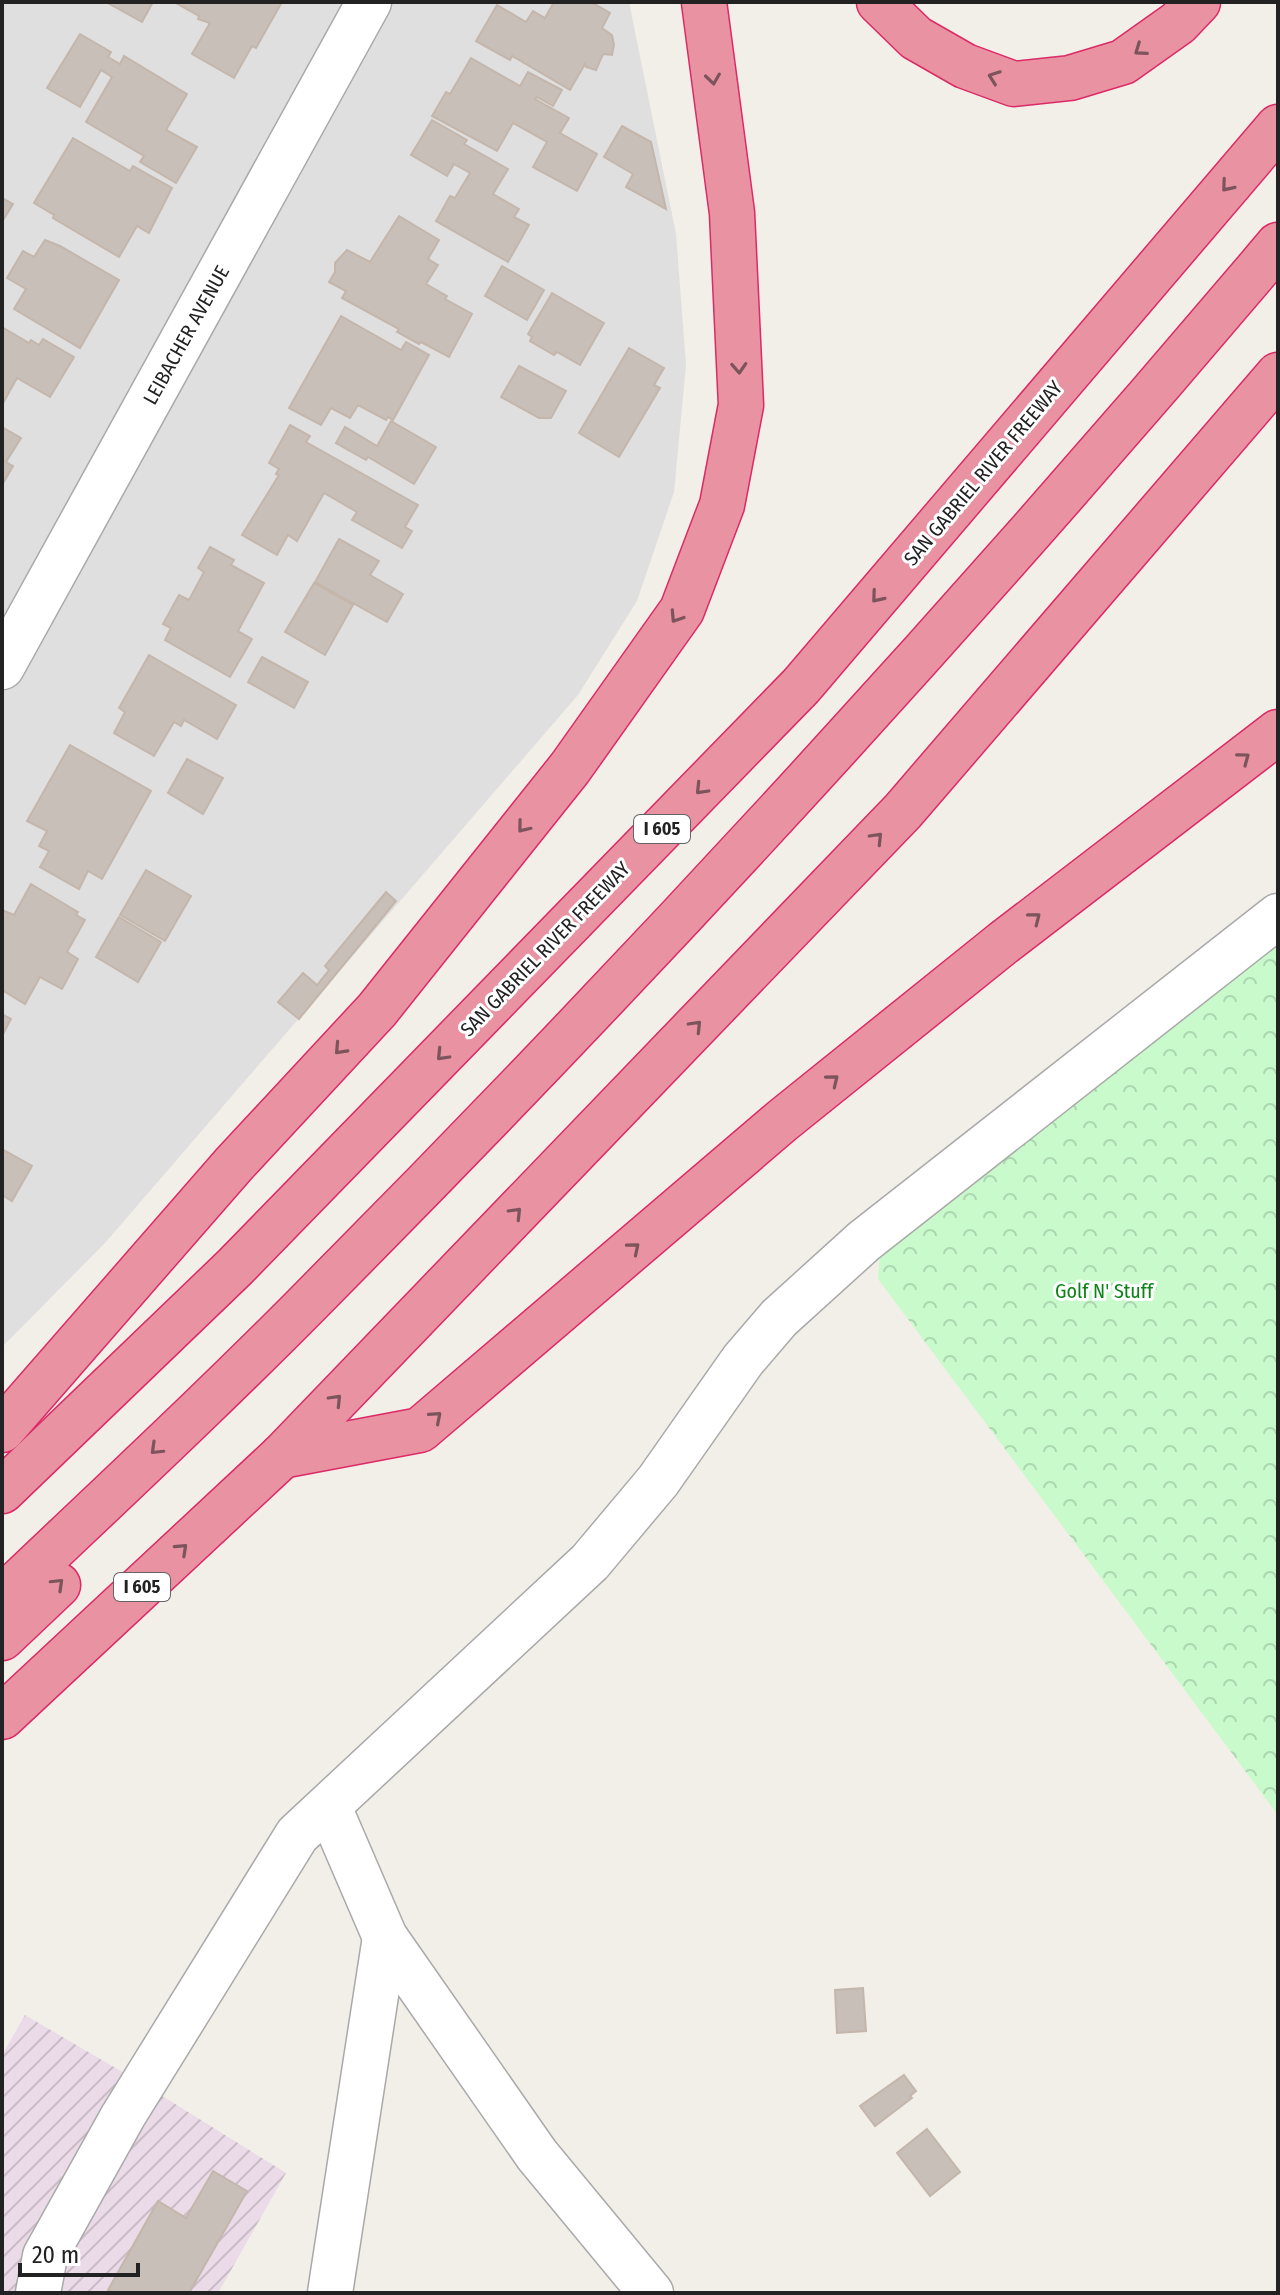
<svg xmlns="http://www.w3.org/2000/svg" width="1280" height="2295" font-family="'Fira Sans Condensed',sans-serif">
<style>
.residential{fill:#e0dfdf}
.industrial{fill:url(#industrial-furrows)}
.park{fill:url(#park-crowns)}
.building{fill:#c7bfb8;stroke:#c4b6ab;stroke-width:2}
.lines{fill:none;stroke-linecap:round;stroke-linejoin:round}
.minor-casing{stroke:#a9a9a9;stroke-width:47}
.highway-casing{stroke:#dc2a67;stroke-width:47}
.minor{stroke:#fff;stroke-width:44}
.highway{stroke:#e892a2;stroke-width:44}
.oneway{stroke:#7b545c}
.labels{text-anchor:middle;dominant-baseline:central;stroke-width:6;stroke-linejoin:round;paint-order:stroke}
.shield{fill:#fff;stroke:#646464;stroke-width:2}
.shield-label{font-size:18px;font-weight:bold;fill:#222}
.street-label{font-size:20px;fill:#222;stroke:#fff}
.park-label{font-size:20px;fill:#0c8416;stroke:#fff}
</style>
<defs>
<pattern id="industrial-furrows" width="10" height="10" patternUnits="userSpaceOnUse" patternTransform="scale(2)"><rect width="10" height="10" fill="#ebdbe8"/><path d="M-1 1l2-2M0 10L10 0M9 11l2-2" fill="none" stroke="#c9bcc7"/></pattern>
<pattern id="park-crowns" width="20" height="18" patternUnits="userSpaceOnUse" patternTransform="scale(2)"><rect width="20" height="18" fill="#c8facc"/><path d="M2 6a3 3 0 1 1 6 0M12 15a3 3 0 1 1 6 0" fill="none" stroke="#acd6af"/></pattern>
</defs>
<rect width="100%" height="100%" fill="#f2efe9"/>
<!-- residential -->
<path class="residential" d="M2,2H629L676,234L686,365L674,492L637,601L578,695L105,1243L2,1347Z"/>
<!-- industrial -->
<path class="industrial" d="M25,2015L143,2084L286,2173L218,2293H2V2055Z"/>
<!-- park -->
<path class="park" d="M1278,924V1815L878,1279L880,1252Z"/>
<!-- building -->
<g class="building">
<path d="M106,2H153L142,22Z"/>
<path d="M174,2H282L256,48L252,46L234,78L192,54L210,23L198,19L199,16Z"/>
<path d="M554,2H591L610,13L602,28L612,35L614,45L612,55L603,54L596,70L586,67L585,64L570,90L512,56L510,60L476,41L497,5L526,22L533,11L545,18Z"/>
<path d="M80,34L111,52L108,57L120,64L124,56L187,94L166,130L197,147L176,183L140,162L144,156L86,122L112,77L101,70L80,107L47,88Z"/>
<path d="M471,58L520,86L528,72L562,90L553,106L537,97L535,99L569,118L560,133L597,154L577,191L533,167L547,142L513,123L497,151L432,116L446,92L450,94Z"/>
<path d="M432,120L467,140L464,144L508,169L493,194L519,209L514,217L529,225L508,262L436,221L450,196L455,198L470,173L454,164L447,176L411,155Z"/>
<path d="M622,126L651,142L666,209L626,187L633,174L604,157Z"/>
<path d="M73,138L130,171L133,166L172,188L149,233L137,226L119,257L53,218L54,215L34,203Z"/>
<path d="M2,198L13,204L2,222Z"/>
<path d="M399,216L439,240L428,259L438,265L426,284L447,296L445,299L472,314L449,357L421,342L419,344L397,332L399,329L342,298L346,291L329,282L335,272V263L347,250L370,262Z"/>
<path d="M45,240L60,246L119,280L80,348L14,309L26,289L7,278L23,251L34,257Z"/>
<path d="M502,266L544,290L527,320L485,296Z"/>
<path d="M552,293L604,323L580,365L557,352L554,355L530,341L532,337L528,334Z"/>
<path d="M341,316L401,350L406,342L429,355L393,420L388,417L386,420L358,405L350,418L331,408L321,425L289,408Z"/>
<path d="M2,327L29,343L31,340L39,345L43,339L74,357L50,397L17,378L2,405Z"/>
<path d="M629,348L664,368L654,385L660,388L619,457L579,433Z"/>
<path d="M519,366L566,391L551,418H539L501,397Z"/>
<path d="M391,421L436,447L414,484L368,457L366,460L336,443L345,427L377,446Z"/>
<path d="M290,425L310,436L306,442L418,505L405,527L412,531L402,548L352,520L357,512L324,493L297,541L288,535L277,555L242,535L279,475L276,474L279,469L269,463Z"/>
<path d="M2,427L21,438L6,462L13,466L2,485Z"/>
<path d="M339,539L379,561L370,575L403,594L387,622L315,582Z"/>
<path d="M210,547L234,560L231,565L264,583L238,631L252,639L230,677L165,640L171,628L163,624L179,595L189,600L204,572L198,568Z"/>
<path d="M314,583L353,605L325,655L285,632Z"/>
<path d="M149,655L236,705L217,739L184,720L181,726L174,722L154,756L114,733L125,712L119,708Z"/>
<path d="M262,657L308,682L294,708L248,682Z"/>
<path d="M70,745L151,791L102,879L88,871L79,889L40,867L49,851L39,846L47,831L27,821Z"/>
<path d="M187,759L223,778L203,814L168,793Z"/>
<path d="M146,870L191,896L165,941L120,915Z"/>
<path d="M31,884L78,912L76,915L85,920L67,952L78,959L62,989L40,977L25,1004L2,990V910L14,915Z"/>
<path d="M386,892L396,901L299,1019L278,1002L303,973L317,985L329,970L325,966Z"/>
<path d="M119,917L161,942L138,982L96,957Z"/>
<path d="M2,1014L11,1019L2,1036Z"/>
<path d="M2,1149L32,1166L12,1201L2,1195Z"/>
<path d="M863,1988L866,2031L837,2033L835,1990Z"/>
<path d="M904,2075L916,2091L910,2096L912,2098L875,2126L860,2106Z"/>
<path d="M927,2129L960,2172L930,2196L897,2153Z"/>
<path d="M213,2171L247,2191L189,2293H114L108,2290L158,2201L186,2218Z"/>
</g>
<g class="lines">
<defs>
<g id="minor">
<path d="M2,667L369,2"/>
<path d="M329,1807L385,1937L537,2155L651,2293"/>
<path d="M38,2293L45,2256L123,2116L297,1835L590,1562L658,1481L743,1360L779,1318L864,1241L1278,916"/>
<path d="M330,2293L385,1937"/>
</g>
<g id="highway">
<path d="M879,2L916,38L965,66L1014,84L1070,78L1123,62L1178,23L1198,2"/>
<path d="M2,1430L234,1164L377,1010L570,768L682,610L722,505L741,405L732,213L704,2"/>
<path d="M282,1456L420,1430L783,1120L1003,943L1278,732"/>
<path d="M2,1491L235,1267L801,686L1278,127"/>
<path d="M2,1598C110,1495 220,1393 325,1286C656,952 974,605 1278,245"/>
<path d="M2,1638L58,1585"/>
<path d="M2,1717L282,1456L903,811L1278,375"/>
</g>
</defs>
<!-- minor casing -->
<use href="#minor" class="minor-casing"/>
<!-- highway casing -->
<use href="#highway" class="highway-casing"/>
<!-- minor -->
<use href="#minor" class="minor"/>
<!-- highway -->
<use href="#highway" class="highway"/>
</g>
<!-- one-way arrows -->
<defs><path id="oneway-chevron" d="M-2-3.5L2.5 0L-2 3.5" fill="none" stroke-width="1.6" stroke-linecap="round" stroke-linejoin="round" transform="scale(2)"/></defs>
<g class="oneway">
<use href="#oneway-chevron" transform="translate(1140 50) rotate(145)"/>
<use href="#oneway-chevron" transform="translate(994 77) rotate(-160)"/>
<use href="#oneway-chevron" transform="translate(713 79) rotate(82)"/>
<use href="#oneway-chevron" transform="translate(1227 186) rotate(130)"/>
<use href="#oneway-chevron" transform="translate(739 368) rotate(87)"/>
<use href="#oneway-chevron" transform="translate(877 597) rotate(130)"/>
<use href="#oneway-chevron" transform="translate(676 617) rotate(123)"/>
<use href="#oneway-chevron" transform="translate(1244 758) rotate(-37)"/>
<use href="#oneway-chevron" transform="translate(701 789) rotate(134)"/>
<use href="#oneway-chevron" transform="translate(523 827) rotate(129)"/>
<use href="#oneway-chevron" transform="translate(877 838) rotate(-46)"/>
<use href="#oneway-chevron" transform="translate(1035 918) rotate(-38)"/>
<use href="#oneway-chevron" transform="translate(696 1026) rotate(-46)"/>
<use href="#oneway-chevron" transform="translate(340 1049) rotate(133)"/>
<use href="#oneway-chevron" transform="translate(442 1055) rotate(134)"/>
<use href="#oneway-chevron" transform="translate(833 1080) rotate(-39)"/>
<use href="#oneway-chevron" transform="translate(516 1213) rotate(-46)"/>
<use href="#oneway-chevron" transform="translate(634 1248) rotate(-40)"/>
<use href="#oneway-chevron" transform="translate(336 1400) rotate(-46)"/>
<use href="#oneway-chevron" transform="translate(436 1417) rotate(-41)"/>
<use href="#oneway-chevron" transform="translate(156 1449) rotate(136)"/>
<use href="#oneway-chevron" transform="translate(182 1549) rotate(-43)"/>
<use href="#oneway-chevron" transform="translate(58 1584) rotate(-44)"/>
</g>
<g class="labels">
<!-- shield labels -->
<g class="shield">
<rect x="634" y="815" width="56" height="28" rx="6"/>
<rect x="114" y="1573" width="56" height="28" rx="6"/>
</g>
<g class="shield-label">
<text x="662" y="829">I 605</text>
<text x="142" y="1587">I 605</text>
</g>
<!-- street labels -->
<g class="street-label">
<text transform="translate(186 335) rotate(-61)">LEIBACHER AVENUE</text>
<text transform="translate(983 473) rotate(-50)">SAN GABRIEL RIVER FREEWAY</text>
<text transform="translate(545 949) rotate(-46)">SAN GABRIEL RIVER FREEWAY</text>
</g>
<!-- park labels -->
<g class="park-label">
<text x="1104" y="1291">Golf N' Stuff</text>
</g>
</g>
<!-- border -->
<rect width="1280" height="2295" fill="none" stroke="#222222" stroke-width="8"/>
<!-- scale -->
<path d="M20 2263v12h118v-12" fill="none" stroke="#222222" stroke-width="4"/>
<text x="32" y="2263" font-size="24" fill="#222222" stroke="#ffffff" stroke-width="6" paint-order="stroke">20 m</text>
</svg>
